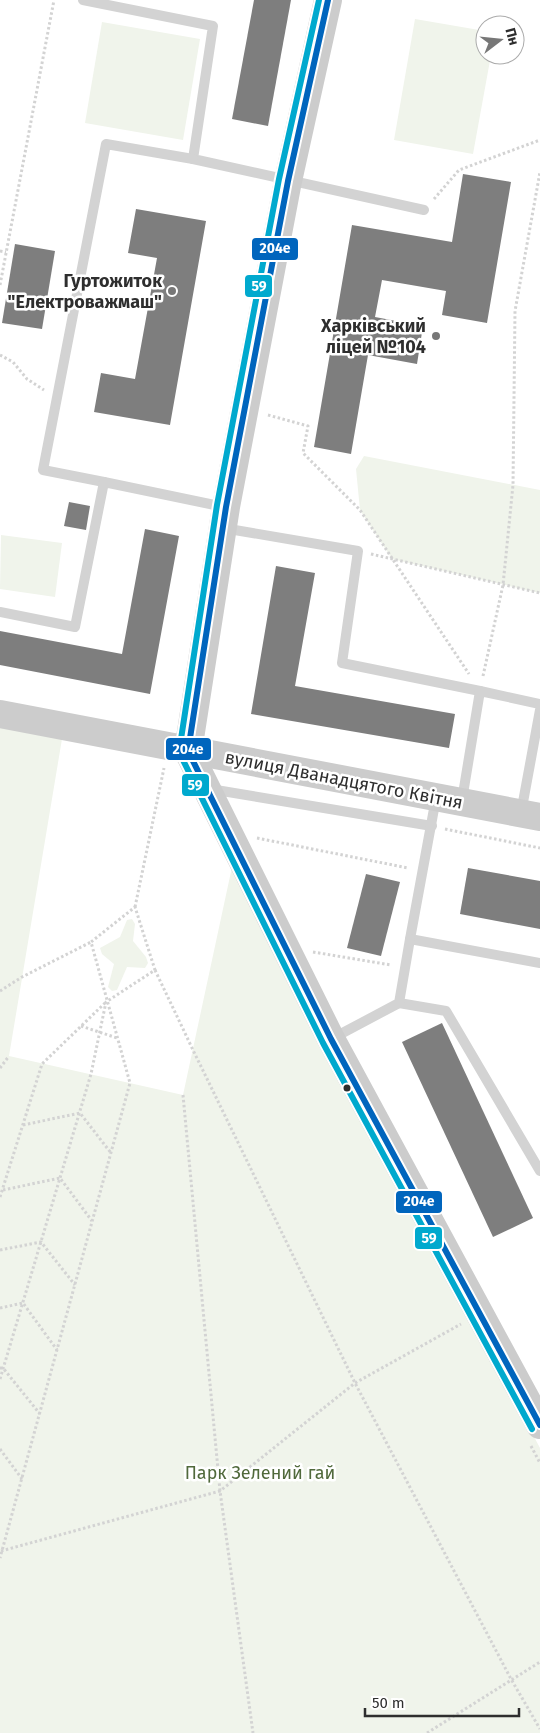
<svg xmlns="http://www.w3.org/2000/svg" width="540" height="1733" font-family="'Fira Sans',sans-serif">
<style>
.green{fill:#f0f4eb}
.building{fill:#7e7e7e}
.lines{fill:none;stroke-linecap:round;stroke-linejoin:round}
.path{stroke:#d3d3d3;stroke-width:3;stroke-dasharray:2.5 2.5;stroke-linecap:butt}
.lane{stroke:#d3d3d3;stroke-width:10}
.secondary{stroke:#ccc;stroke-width:28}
.bus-1-casing{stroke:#fff;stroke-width:10}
.bus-2-casing{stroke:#fff;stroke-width:10}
.bus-1{stroke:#0065bd;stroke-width:6}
.bus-2{stroke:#00a9ce;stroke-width:6}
.poi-dot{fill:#777;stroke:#fff;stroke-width:2}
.bus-dot{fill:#2e2e2e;stroke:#fff;stroke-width:2}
.labels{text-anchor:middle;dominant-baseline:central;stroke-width:5;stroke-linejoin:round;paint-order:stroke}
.poi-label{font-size:18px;font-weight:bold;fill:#2e2e2e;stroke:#fff;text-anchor:end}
.street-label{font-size:18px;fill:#2e2e2e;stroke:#fff}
.park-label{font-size:18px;fill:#50693b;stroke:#fff}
.line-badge{stroke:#fff;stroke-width:2}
.badge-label{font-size:14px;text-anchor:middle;font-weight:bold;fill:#fff}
</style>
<rect width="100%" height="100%" fill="#fff"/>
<!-- green -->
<g class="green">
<path d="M415,19L485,31V55H491L473,154L394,140Z"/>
<path d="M102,22L200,39L183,140L85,123Z"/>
<path d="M364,456L540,490V593L392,559L360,510L356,469Z"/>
<path d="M1,535L62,543L55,597L0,589Z"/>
<path d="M0,714L64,727L9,1056L183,1095L232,867L540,1448V1733H0Z"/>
<path d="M132,919L135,924L133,941L146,957L148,963L145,968L127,967L117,990L112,991L108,987L114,964L102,954L100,948L120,937L127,920Z"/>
</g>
<!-- building -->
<g class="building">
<path d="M254,0H291L268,126L232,119Z"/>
<path d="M463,174L511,182L487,323L442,315L446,291L382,280L375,317L423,326L417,364L368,355L351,454L314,447L352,225L452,242Z"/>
<path d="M136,209L206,221L170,425L94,412L101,373L135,379L157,258L128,253Z"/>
<path d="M15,244L55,251L42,329L2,323Z"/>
<path d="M69,502L90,506L86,530L64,526Z"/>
<path d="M145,529L179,536L150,694L0,665V631L122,654Z"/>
<path d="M276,566L315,573L295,686L455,714L449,748L251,714Z"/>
<path d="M468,868L540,881V929L460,914Z"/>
<path d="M366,874L400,882L381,956L347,948Z"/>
<path d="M442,1023L533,1218L493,1237L402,1042Z"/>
</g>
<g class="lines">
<!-- path -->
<g class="path">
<path d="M434,199L459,170L540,140"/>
<path d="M0,251L6,252"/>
<path d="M0,285L54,0"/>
<path d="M0,355L13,362L27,379L44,390"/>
<path d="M268,415L308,426L303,453L360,510L469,674"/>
<path d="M371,554L540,593"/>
<path d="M483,676L503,585L513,485L515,311L540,172"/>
<path d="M445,829L540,848"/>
<path d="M257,838L408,868"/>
<path d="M135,907L164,768"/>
<path d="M313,952L391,965"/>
<path d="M155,970L193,1050L355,1383L511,1679L540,1729"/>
<path d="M0,991L22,977L91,942"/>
<path d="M81,1026L117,1038"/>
<path d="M0,1068L9,1056"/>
<path d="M183,1095L220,1491L253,1733"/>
<path d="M23,1125L80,1113L111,1153"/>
<path d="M3,1190L60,1178L92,1221"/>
<path d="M0,1197L42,1064L106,1002"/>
<path d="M0,1250L41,1242L75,1285"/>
<path d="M0,1308L23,1303L57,1350"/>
<path d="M0,1368H3L40,1414"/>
<path d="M0,1379L91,1074L106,1002L155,970L135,907L91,942L130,1083L0,1558"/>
<path d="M531,1446L540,1463"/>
<path d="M0,1449L22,1479"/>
<path d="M1,1551L220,1491L355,1383L461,1324"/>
<path d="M427,1733L540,1662"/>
</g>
<!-- lane -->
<g class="lane">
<path d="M83,0L213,26L193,159L424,210"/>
<path d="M104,482L43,470L106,144L193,159"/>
<path d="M223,528L358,551L342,663L480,691"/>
<path d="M0,612L75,627L104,482L224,507"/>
<path d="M210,789L432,826"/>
<path d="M436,798L410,939L540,963"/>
<path d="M462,800L480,691L540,704"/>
<path d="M521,813L540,710"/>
<path d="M399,1003L446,1011L540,1171"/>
<path d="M333,1038L399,1003L410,939"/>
</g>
<!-- secondary -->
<g class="secondary">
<path d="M328,0L288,181L226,507L188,751L331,1039L540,1425"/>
<path d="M0,714L540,817"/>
</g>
<defs>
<path id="bus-1" d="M328,0L288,181L226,507L188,751L331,1039L540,1425"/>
<path id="bus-2" d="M319,0L279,179L217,505L179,752L323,1043L532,1429"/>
</defs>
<!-- bus-1 casing -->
<use href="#bus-1" class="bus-1-casing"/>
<!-- bus-2 casing -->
<use href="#bus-2" class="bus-2-casing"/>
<!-- bus-1 -->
<use href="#bus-1" class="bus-1"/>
<!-- bus-2 -->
<use href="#bus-2" class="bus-2"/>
</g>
<!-- markers -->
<g class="poi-dot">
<circle cx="172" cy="291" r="5"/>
<circle cx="436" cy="336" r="5"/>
</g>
<circle class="bus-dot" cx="347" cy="1088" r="4.5"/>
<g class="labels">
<!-- poi labels -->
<g class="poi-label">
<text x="162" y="281">Гуртожиток<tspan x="162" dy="21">"Електроважмаш"</tspan></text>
<text x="426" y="326">Харківський<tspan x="426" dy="21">ліцей №104</tspan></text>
</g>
<!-- street labels -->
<g class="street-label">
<text transform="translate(344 780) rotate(11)">вулиця Дванадцятого Квітня</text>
</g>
<!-- park labels -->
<g class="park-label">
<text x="260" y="1473">Парк Зелений гай</text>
</g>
</g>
<g class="line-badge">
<rect x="251" y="237" width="48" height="24" rx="5" fill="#0065bd"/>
<rect x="244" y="274" width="29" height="24" rx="5" fill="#00a9ce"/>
<rect x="165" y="737" width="47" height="24" rx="5" fill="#0065bd"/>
<rect x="181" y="773" width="29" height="24" rx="5" fill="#00a9ce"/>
<rect x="395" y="1190" width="48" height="24" rx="5" fill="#0065bd"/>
<rect x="414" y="1226" width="29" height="24" rx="5" fill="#00a9ce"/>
</g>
<g class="badge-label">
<text x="275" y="253">204е</text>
<text x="259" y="291">59</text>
<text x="188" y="754">204е</text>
<text x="195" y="790">59</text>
<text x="419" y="1206">204е</text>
<text x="429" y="1243">59</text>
</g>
<!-- north arrow -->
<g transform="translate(500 40) rotate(74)"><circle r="24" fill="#ffffff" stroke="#ababab"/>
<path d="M0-4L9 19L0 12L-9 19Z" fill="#777777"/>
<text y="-8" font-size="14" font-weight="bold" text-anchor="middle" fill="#2e2e2e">Пн</text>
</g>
<!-- scale -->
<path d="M365 1708v8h154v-8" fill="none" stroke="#2e2e2e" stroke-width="2.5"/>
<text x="372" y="1708" font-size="15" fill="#2e2e2e" stroke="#ffffff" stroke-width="4" paint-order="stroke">50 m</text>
</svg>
